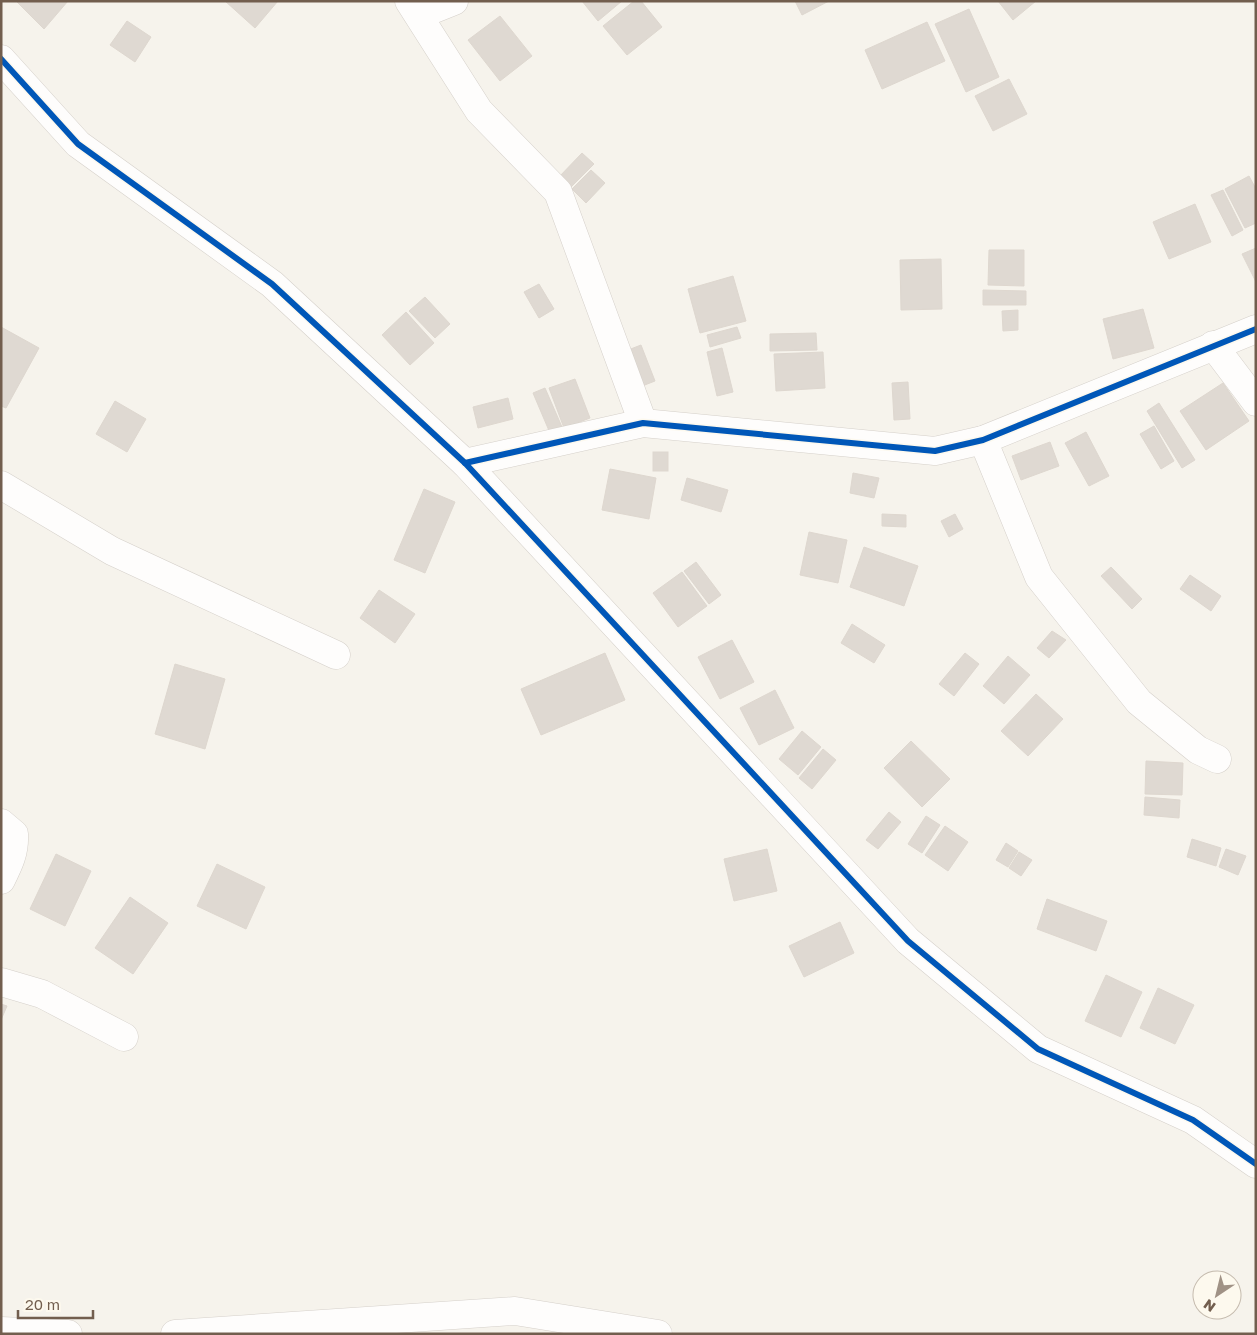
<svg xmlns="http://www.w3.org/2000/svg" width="1257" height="1335" font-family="'Golos Text',sans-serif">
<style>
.building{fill:#dfd9d2;stroke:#ded7cf}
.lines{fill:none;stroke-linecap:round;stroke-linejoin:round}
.minor-casing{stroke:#d5d0ca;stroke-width:29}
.minor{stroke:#fefdfc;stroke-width:28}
.cycleway-casing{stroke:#fdf9ee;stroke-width:9}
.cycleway{stroke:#0057b8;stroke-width:6}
</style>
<rect width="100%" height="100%" fill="#f6f3ec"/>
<!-- building -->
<g class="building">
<path d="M16,1H68L44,29Z"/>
<path d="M225,1H278L255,28Z"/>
<path d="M582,1H622L598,21Z"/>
<path d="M634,1H641L662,27L627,55L603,26Z"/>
<path d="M795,1H829L802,15Z"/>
<path d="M998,1H1036L1013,20Z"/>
<path d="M969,9L999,77L966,92L935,24Z"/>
<path d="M500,16L532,56L500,81L468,40Z"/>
<path d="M127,21L151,37L135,62L110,45Z"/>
<path d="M927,22L945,61L882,89L865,50Z"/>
<path d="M1009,79L1027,114L993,131L975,96Z"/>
<path d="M582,153L594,164L570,188L559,177Z"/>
<path d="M591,170L605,183L586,203L572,189Z"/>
<path d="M1249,176L1256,189V223L1245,228L1225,189Z"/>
<path d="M1223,190L1243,230L1232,236L1211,195Z"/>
<path d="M1195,204L1211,242L1169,259L1153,222Z"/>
<path d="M1256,248V282L1242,254Z"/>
<path d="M989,250H1024V286L988,285Z"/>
<path d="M941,259L942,309L901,310L900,260Z"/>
<path d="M733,276L746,321L700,333L688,289Z"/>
<path d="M539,284L554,309L539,318L524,292Z"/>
<path d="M983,290L1026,291V305H983Z"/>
<path d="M425,297L450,324L435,338L409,311Z"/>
<path d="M1143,309L1154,348L1113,359L1103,319Z"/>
<path d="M1018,310V330L1003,331L1002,311Z"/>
<path d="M406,312L434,343L410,365L382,335Z"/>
<path d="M1,327L39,348L6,408L1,406Z"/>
<path d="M737,327L741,338L710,347L707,335Z"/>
<path d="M816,333L817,350L770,351V334Z"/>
<path d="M641,345L655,381L637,388L623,352Z"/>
<path d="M722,348L733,392L717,396L707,352Z"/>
<path d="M823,352L825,388L776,391L774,354Z"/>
<path d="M575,379L590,418L564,428L549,388Z"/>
<path d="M908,382L910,419L894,420L892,383Z"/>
<path d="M1223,383L1249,421L1206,450L1180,411Z"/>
<path d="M545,388L562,427L550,433L533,393Z"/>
<path d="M508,398L513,419L478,428L473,407Z"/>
<path d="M115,401L146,419L127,452L96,434Z"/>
<path d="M1159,403L1195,460L1182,468L1147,411Z"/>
<path d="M1154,426L1174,461L1161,469L1140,434Z"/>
<path d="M1086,432L1109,476L1089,486L1065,443Z"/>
<path d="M1050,442L1059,466L1021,480L1012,456Z"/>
<rect x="653" y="452" width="15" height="19"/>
<path d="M610,469L656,478L649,519L602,510Z"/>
<path d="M853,473L879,478L874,498L850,493Z"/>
<path d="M687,478L728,490L721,512L681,500Z"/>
<path d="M424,489L455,502L425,573L394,560Z"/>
<path d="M882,514L906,515V527L882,526Z"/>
<path d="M955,514L963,529L949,537L941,521Z"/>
<path d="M809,532L847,540L838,583L800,575Z"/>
<path d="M864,547L918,566L904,606L850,587Z"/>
<path d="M696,562L721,595L709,604L684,571Z"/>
<path d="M1111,567L1142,599L1132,609L1101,576Z"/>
<path d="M682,572L707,606L678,627L653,593Z"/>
<path d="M1190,575L1221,596L1211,611L1180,589Z"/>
<path d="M379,590L415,614L395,643L360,618Z"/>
<path d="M852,624L885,645L874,663L841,643Z"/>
<path d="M1052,631L1066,640L1049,658L1037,648Z"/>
<path d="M732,640L754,682L720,699L698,657Z"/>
<path d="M605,653L625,700L541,735L521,689Z"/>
<path d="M965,653L979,664L954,696L939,684Z"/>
<path d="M1008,656L1030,675L1004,704L983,686Z"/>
<path d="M175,664L225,679L205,749L155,734Z"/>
<path d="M775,690L794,728L759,745L740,708Z"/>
<path d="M1036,694L1063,719L1028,756L1001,731Z"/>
<path d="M802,731L821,747L798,775L779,759Z"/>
<path d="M911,741L950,779L922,807L884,768Z"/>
<path d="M823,749L836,760L812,789L799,778Z"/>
<path d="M1146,761L1183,763L1182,795L1145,794Z"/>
<path d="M1145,797L1180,800L1179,818L1144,815Z"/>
<path d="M889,812L901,822L878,849L866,840Z"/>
<path d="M926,816L940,825L922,853L908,844Z"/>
<path d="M945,826L968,842L948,871L925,855Z"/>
<path d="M1192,839L1221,848L1216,866L1187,857Z"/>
<path d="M1006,843L1018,851L1008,867L996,860Z"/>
<path d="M767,849L777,891L734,901L724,859Z"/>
<path d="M1226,849L1246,856L1238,875L1219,867Z"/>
<path d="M1019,852L1032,860L1021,876L1009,868Z"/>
<path d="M56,854L91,871L65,926L30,909Z"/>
<path d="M217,864L265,887L246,929L197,906Z"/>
<path d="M130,897L168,923L133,974L95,948Z"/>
<path d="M1047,899L1107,921L1096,951L1037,929Z"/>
<path d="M840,922L854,953L804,977L789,946Z"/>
<path d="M1106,975L1142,992L1121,1037L1085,1021Z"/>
<path d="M1158,988L1194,1005L1175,1044L1140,1028Z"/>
<path d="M1,1004L7,1006L1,1020Z"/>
</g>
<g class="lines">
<defs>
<g id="minor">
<path d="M409,1L479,111L558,192L643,423"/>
<path d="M419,15L454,1"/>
<path d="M1,59L78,144L272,284L465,463L908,941L1038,1049L1193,1120L1256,1164"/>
<path d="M1213,345L1256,402"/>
<path d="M983,440L1039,577L1139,702L1198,750L1217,759"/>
<path d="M465,463L643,423L935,451L983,440L1256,329"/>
<path d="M1,485L112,551L336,655"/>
<path d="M1,823L14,834C15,852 9,864 1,880"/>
<path d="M1,982L42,994L124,1037"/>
<path d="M1,1331L68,1334"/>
<path d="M175,1334L515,1311L658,1334"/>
</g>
</defs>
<!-- minor casing -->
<use href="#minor" class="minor-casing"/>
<!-- minor -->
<use href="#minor" class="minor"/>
<defs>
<g id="cycleway">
<path d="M1,59L78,144L272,284L465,463L908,941L1038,1049L1193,1120L1256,1164"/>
<path d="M465,463L643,423L935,451L983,440L1256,329"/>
</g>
</defs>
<!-- cycleway casing -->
<use href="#cycleway" class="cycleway-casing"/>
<!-- cycleway -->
<use href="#cycleway" class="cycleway"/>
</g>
<!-- border -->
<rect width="1257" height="1335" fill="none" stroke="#725e4e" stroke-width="5"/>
<!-- north arrow -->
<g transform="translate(1217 1295) rotate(215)"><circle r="24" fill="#fdf9ee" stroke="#c5bbae"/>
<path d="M0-4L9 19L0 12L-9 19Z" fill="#a09285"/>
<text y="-8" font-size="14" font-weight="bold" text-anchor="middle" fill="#725e4e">N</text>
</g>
<!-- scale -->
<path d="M18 1310v8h75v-8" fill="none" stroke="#725e4e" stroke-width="2.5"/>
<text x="25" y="1310" font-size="15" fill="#725e4e" stroke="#fdf9ee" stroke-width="4" paint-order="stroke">20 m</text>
</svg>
